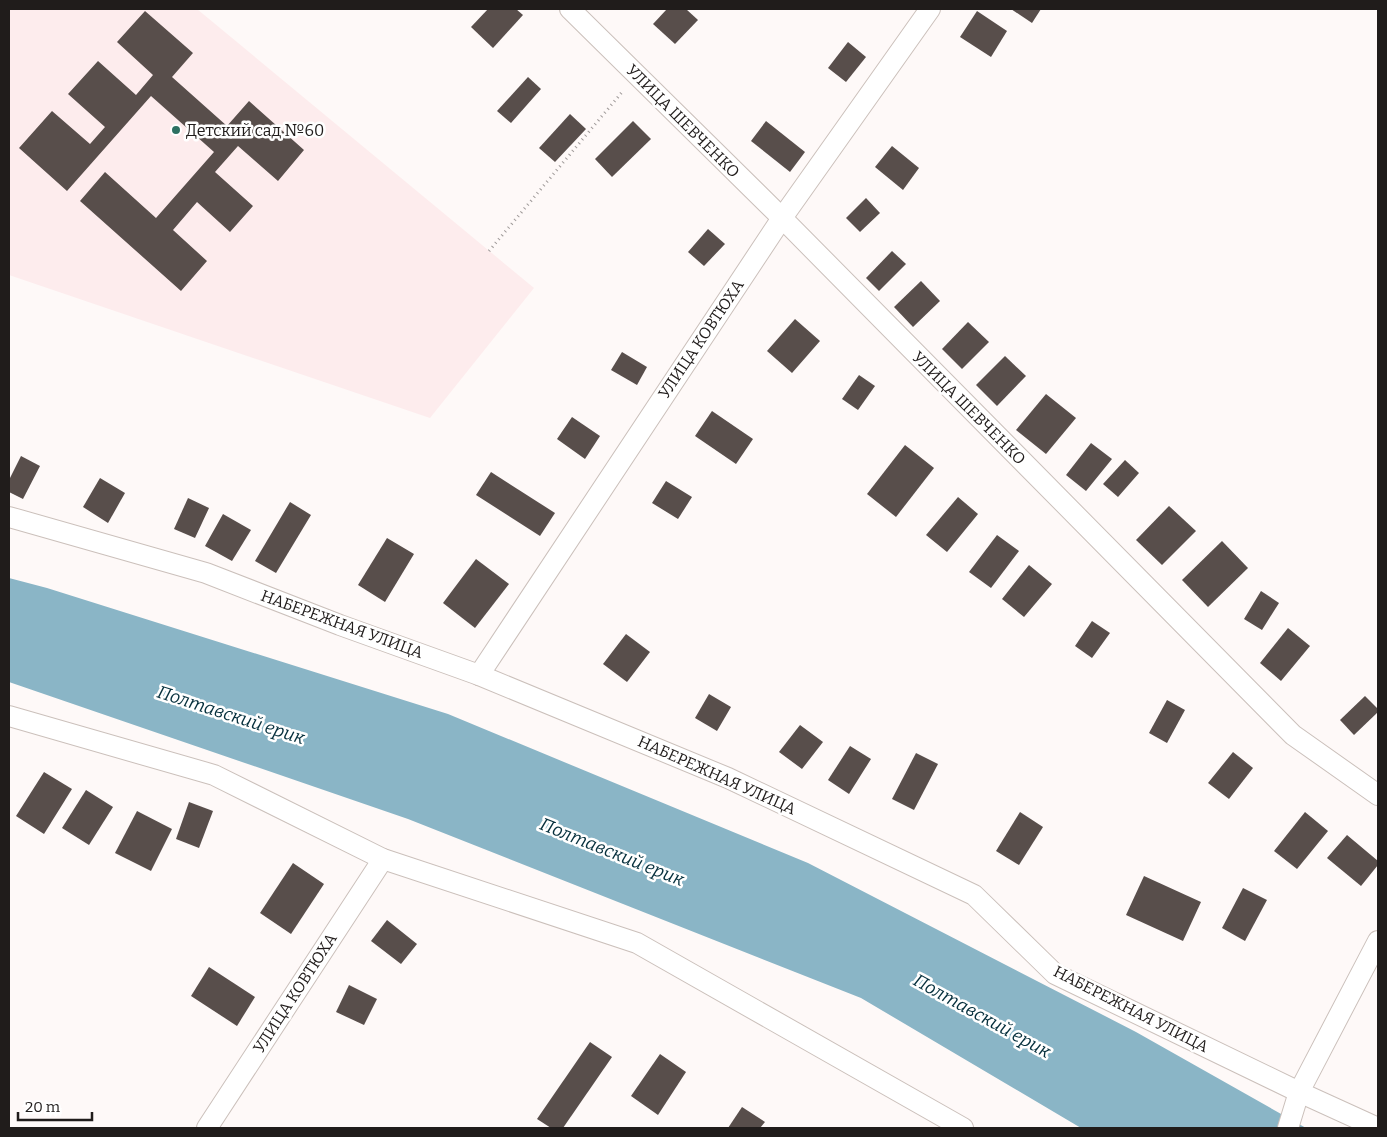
<svg xmlns="http://www.w3.org/2000/svg" width="1387" height="1137" font-family="Bitter,serif">
<style>
.education{fill:#fdeced}
.water{fill:#8ab5c6}
.building{fill:#584e4b}
.lines{fill:none;stroke-linecap:round;stroke-linejoin:round}
.street-casing{stroke:#cbc0bb;stroke-width:22}
.path{stroke:#a09b9a;stroke-width:3;stroke-dasharray:1 4;stroke-linecap:butt}
.street{stroke:#fff;stroke-width:20}
.poi-dot{fill:#2d7062;stroke:#fff;stroke-width:2}
.labels{text-anchor:middle;dominant-baseline:central;stroke-width:5;stroke-linejoin:round;paint-order:stroke}
.street-label{font-size:16px;fill:#201c1b;stroke:#fff}
.poi-label{font-size:16px;fill:#201c1b;stroke:#fff;text-anchor:start}
.water-label{font-size:18px;font-style:italic;fill:#052f3c;stroke:#fff}
</style>
<rect width="100%" height="100%" fill="#fef9f8"/>
<!-- education -->
<path class="education" d="M9,9H197L534,288L430,418L9,275Z"/>
<!-- water -->
<path class="water" d="M9,578L47,588L448,714L808,863L1136,1032L1306,1128H1081L861,998L408,819L9,682Z"/>
<!-- building -->
<g class="building">
<path d="M488,9H516L523,15L493,48L471,27Z"/>
<path d="M667,9H686L698,20L675,44L653,24Z"/>
<path d="M1011,9H1041L1032,23Z"/>
<path d="M145,11L193,53L172,77L227,126L249,101L304,150L278,181L238,146L215,172L253,206L230,232L197,202L173,230L207,261L181,291L80,201L105,172L156,218L214,152L151,96L67,191L19,148L52,111L90,144L105,127L68,94L98,61L136,95L153,75L117,42Z"/>
<path d="M977,11L1007,31L991,57L960,37Z"/>
<path d="M848,42L866,57L846,82L828,68Z"/>
<path d="M528,77L541,89L511,123L497,111Z"/>
<path d="M570,114L586,129L555,162L539,148Z"/>
<path d="M633,121L651,139L612,177L595,159Z"/>
<path d="M766,121L805,152L790,172L751,141Z"/>
<path d="M892,146L919,168L903,190L875,167Z"/>
<path d="M866,198L880,213L860,232L846,218Z"/>
<path d="M708,229L725,244L704,266L688,252Z"/>
<path d="M892,251L906,264L879,291L866,278Z"/>
<path d="M921,281L940,301L913,327L894,307Z"/>
<path d="M795,319L820,341L792,373L767,351Z"/>
<path d="M968,322L989,342L962,369L942,349Z"/>
<path d="M622,352L647,367L637,385L611,370Z"/>
<path d="M1005,356L1026,376L997,406L976,385Z"/>
<path d="M859,375L875,386L858,410L842,399Z"/>
<path d="M1046,394L1076,418L1046,454L1016,430Z"/>
<path d="M712,411L753,439L736,464L695,436Z"/>
<path d="M572,417L600,436L585,459L557,439Z"/>
<path d="M1091,443L1112,459L1086,491L1066,475Z"/>
<path d="M905,445L934,468L896,517L867,494Z"/>
<path d="M21,456L40,466L23,499L9,492V480Z"/>
<path d="M1125,460L1139,473L1118,497L1103,484Z"/>
<path d="M491,472L555,513L540,536L476,495Z"/>
<path d="M100,478L125,493L108,523L83,507Z"/>
<path d="M666,481L692,497L678,519L652,503Z"/>
<path d="M958,497L978,514L947,552L926,535Z"/>
<path d="M188,498L209,508L195,538L174,529Z"/>
<path d="M290,502L311,515L276,573L255,561Z"/>
<path d="M1169,506L1196,531L1162,565L1136,540Z"/>
<path d="M223,514L251,530L232,561L205,546Z"/>
<path d="M997,535L1019,551L991,588L969,572Z"/>
<path d="M387,538L414,554L385,602L358,585Z"/>
<path d="M1222,541L1248,568L1208,607L1182,580Z"/>
<path d="M476,559L509,584L475,628L443,603Z"/>
<path d="M1029,565L1052,584L1024,617L1002,599Z"/>
<path d="M1261,591L1279,603L1262,630L1244,619Z"/>
<path d="M1092,621L1110,633L1092,658L1075,646Z"/>
<path d="M1288,628L1310,646L1281,681L1260,663Z"/>
<path d="M626,634L650,652L627,682L603,664Z"/>
<path d="M709,694L731,707L717,731L695,718Z"/>
<path d="M1365,696L1378,709V712L1354,735L1340,720Z"/>
<path d="M1167,700L1185,710L1167,743L1149,733Z"/>
<path d="M800,725L823,742L802,769L779,752Z"/>
<path d="M850,746L871,759L849,794L828,780Z"/>
<path d="M1233,752L1253,768L1229,799L1208,783Z"/>
<path d="M916,753L938,764L914,810L892,799Z"/>
<path d="M44,772L72,789L44,834L16,816Z"/>
<path d="M86,790L113,807L89,845L62,828Z"/>
<path d="M189,802L213,811L199,848L176,839Z"/>
<path d="M137,811L172,829L151,871L115,853Z"/>
<path d="M1020,812L1043,827L1019,865L996,851Z"/>
<path d="M1305,812L1328,831L1297,869L1274,851Z"/>
<path d="M1347,835L1378,861V865L1361,886L1327,858Z"/>
<path d="M293,863L324,884L291,934L260,913Z"/>
<path d="M1144,876L1201,902L1183,941L1126,915Z"/>
<path d="M1243,888L1267,900L1245,941L1222,928Z"/>
<path d="M387,920L417,944L401,964L371,941Z"/>
<path d="M209,967L255,997L237,1026L191,996Z"/>
<path d="M349,985L377,999L364,1025L336,1012Z"/>
<path d="M590,1042L612,1057L563,1128H551L537,1119Z"/>
<path d="M660,1054L686,1072L658,1115L631,1096Z"/>
<path d="M742,1107L765,1122L760,1128H728Z"/>
</g>
<g class="lines">
<defs>
<g id="street">
<path d="M570,9L782,218L1293,735L1378,795"/>
<path d="M9,517L206,573L340,625L479,675L728,778L974,895L1055,974L1299,1092L1378,1128"/>
<path d="M479,675L782,218L930,9"/>
<path d="M9,716L214,775L383,859L637,943L963,1128"/>
<path d="M207,1128L383,859"/>
<path d="M1288,1128L1299,1092L1378,941"/>
</g>
</defs>
<!-- street casing -->
<use href="#street" class="street-casing"/>
<!-- path -->
<path class="path" d="M489,251L623,91"/>
<!-- street -->
<use href="#street" class="street"/>
</g>
<!-- markers -->
<circle class="poi-dot" cx="176" cy="130" r="5"/>
<g class="labels">
<!-- street labels -->
<g class="street-label">
<text transform="translate(683 121) rotate(45)">УЛИЦА ШЕВЧЕНКО</text>
<text transform="translate(701 339) rotate(-56)">УЛИЦА КОВТЮХА</text>
<text transform="translate(969 408) rotate(45)">УЛИЦА ШЕВЧЕНКО</text>
<text transform="translate(342 624) rotate(20)">НАБЕРЕЖНАЯ УЛИЦА</text>
<text transform="translate(717 775) rotate(24)">НАБЕРЕЖНАЯ УЛИЦА</text>
<text transform="translate(295 993) rotate(-57)">УЛИЦА КОВТЮХА</text>
<text transform="translate(1131 1009) rotate(27)">НАБЕРЕЖНАЯ УЛИЦА</text>
</g>
<!-- poi labels -->
<g class="poi-label">
<text x="186" y="130">Детский сад №60</text>
</g>
<!-- water labels -->
<g class="water-label">
<text transform="translate(231 715) rotate(18)">Полтавский ерик</text>
<text transform="translate(612 852) rotate(22)">Полтавский ерик</text>
<text transform="translate(982 1016) rotate(29)">Полтавский ерик</text>
</g>
</g>
<!-- border -->
<rect width="1387" height="1137" fill="none" stroke="#201c1b" stroke-width="20"/>
<!-- scale -->
<path d="M18 1112v8h74v-8" fill="none" stroke="#201c1b" stroke-width="2.5"/>
<text x="25" y="1112" font-size="15" fill="#201c1b" stroke="#ffffff" stroke-width="4" paint-order="stroke">20 m</text>
</svg>
